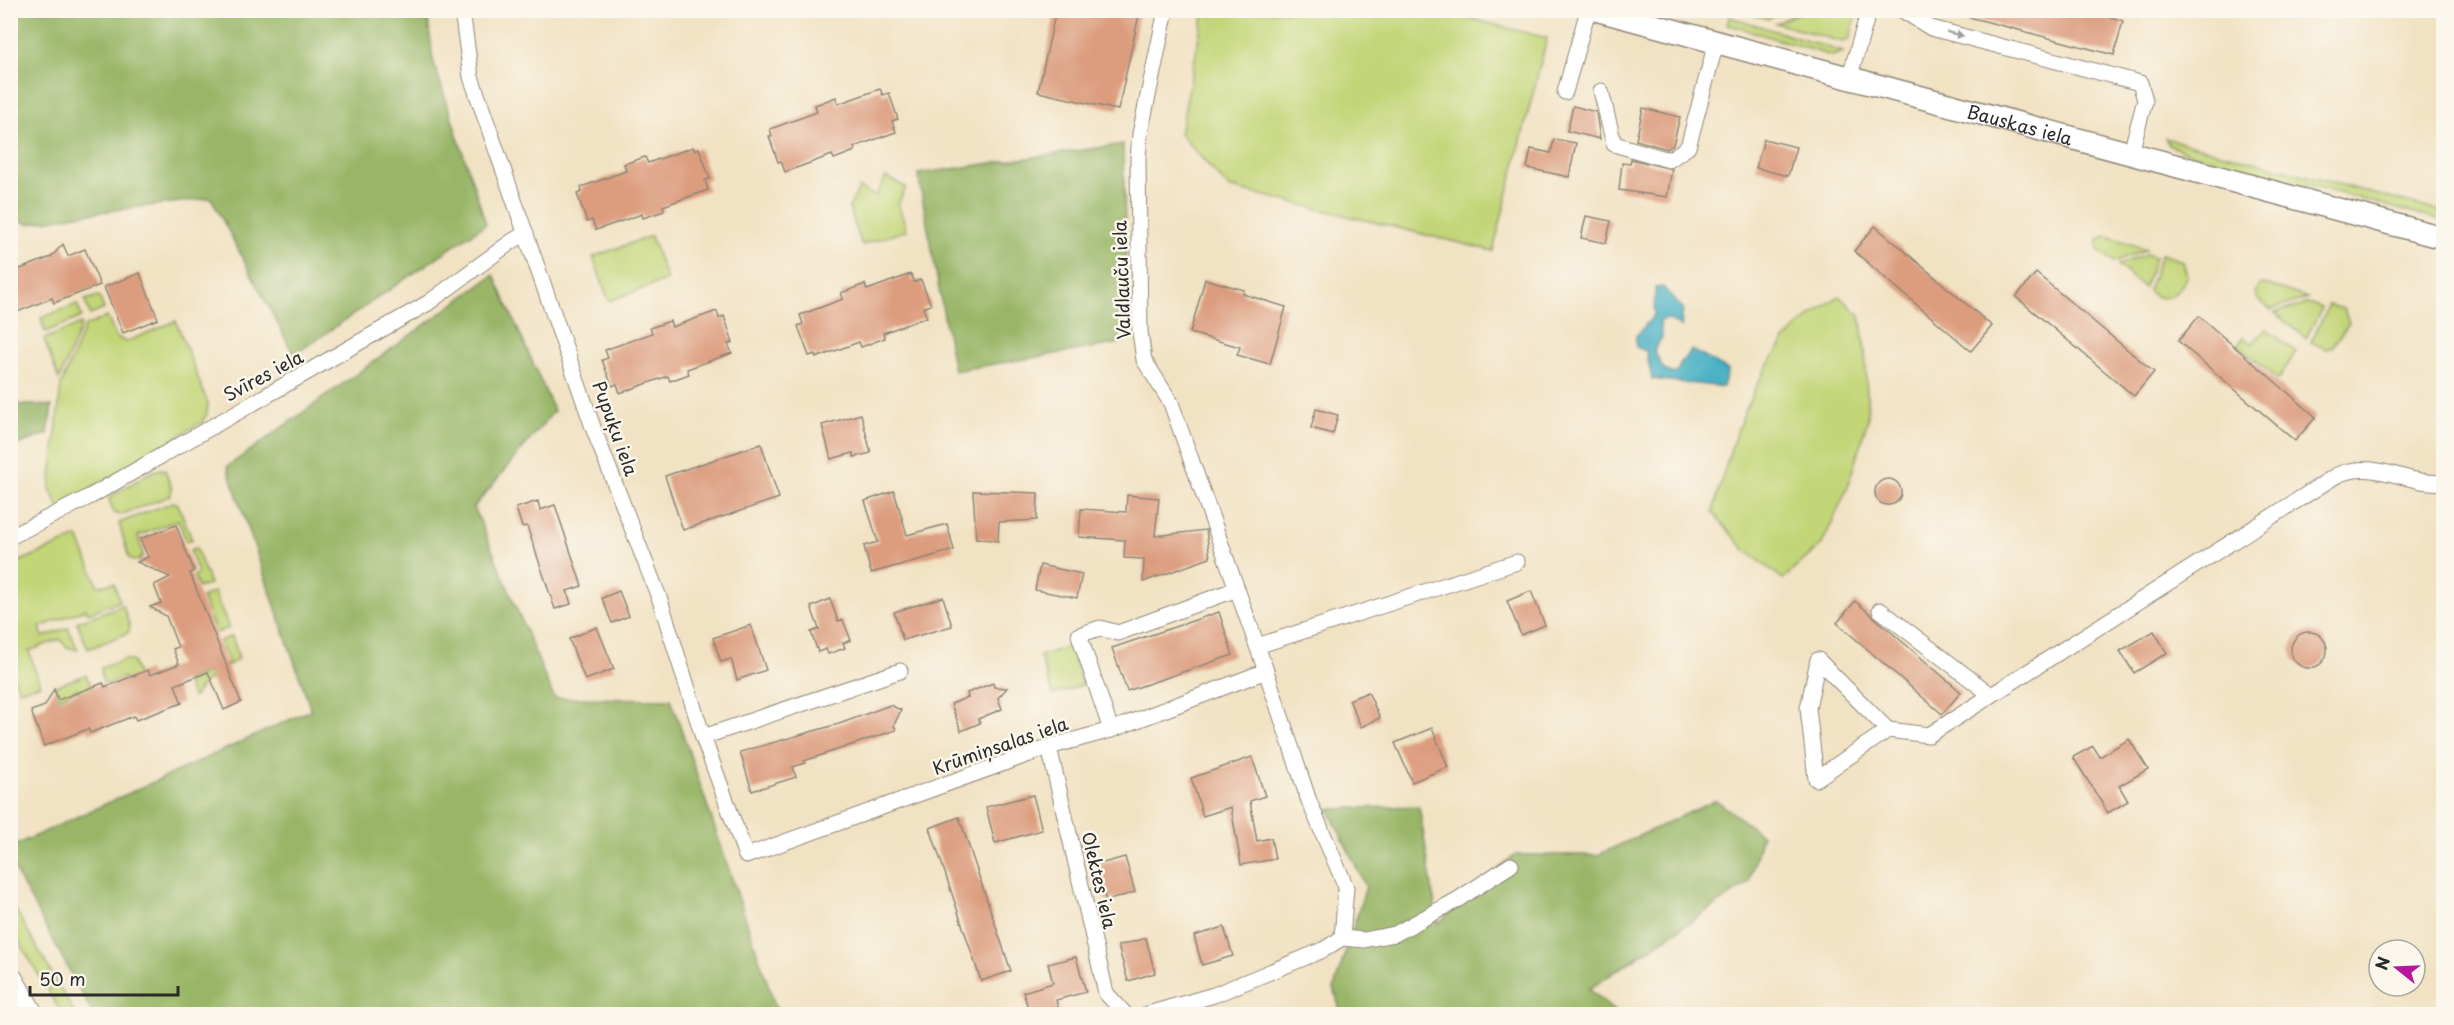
<svg xmlns="http://www.w3.org/2000/svg" width="2454" height="1025" font-family="'Playpen Sans',sans-serif">
<style>
.green{fill:#c2d577;stroke:#768051;stroke-width:1.5}
.forest{fill:#99b668;stroke:#62704a;stroke-width:1.5}
.water{fill:#43aec2;stroke:#376c76;stroke-width:1.5}
.building{fill:#dc9c7e}
.lines{fill:none;stroke-linecap:round;stroke-linejoin:round}
.minor-casing{stroke:#8e8677;stroke-width:17}
.secondary-casing{stroke:#8e8677;stroke-width:25}
.trunk-casing{stroke:#8e8677;stroke-width:28}
.minor{stroke:#fff;stroke-width:15}
.secondary{stroke:#fff;stroke-width:22}
.trunk{stroke:#fff;stroke-width:26}
.oneway{fill:#a0a0a0}
.labels{text-anchor:middle;dominant-baseline:central;stroke-width:5;stroke-linejoin:round;paint-order:stroke}
.street-label{font-size:18px;fill:#2b2b2b;stroke:#fbf7ec}
</style>
<rect width="100%" height="100%" fill="#fbf7ec"/>
<filter id="ink" filterUnits="userSpaceOnUse"><feTurbulence type="fractalNoise" baseFrequency=".0167" numOctaves="2"/><feDisplacementMap in="SourceGraphic" scale="12" xChannelSelector="R" yChannelSelector="G"/><feConvolveMatrix kernelMatrix="1 2 1 2 8 2 1 2 1" color-interpolation-filters="sRGB"/></filter>
<filter id="wash" filterUnits="userSpaceOnUse"><feTurbulence type="fractalNoise" baseFrequency=".008" numOctaves="4" result="noise"/><feDisplacementMap in="SourceGraphic" scale="24" xChannelSelector="R" yChannelSelector="G"/><feGaussianBlur stdDeviation="1.35" result="paint"/><feColorMatrix in="noise" values="0 0 0 0 0 0 0 0 0 0 0 0 0 0 0 0 0 1.4 0 .05"/><feComposite in="paint" operator="in"/></filter>
<g filter="url(#wash)">
<rect width="100%" height="100%" fill="#f1e2c3"/>
<!-- green -->
<g class="green">
<path d="M1204,11H1441L1547,38L1493,251L1228,187L1180,134Z"/>
<path d="M1739,11H1789L1768,19Z"/>
<path d="M1803,11H1852L1855,20L1849,40L1842,42L1776,23Z"/>
<path d="M1730,17L1843,52L1832,56L1727,24Z"/>
<path d="M2165,138L2443,212V221L2182,151L2169,145Z"/>
<path d="M886,177L906,187L898,204L907,230L862,245L849,208L859,188L876,196Z"/>
<path d="M651,236L667,280L609,301L593,257Z"/>
<path d="M2107,236L2146,249L2114,262L2097,249L2098,239Z"/>
<path d="M2146,254L2155,257L2144,288L2118,265Z"/>
<path d="M2161,254L2183,261L2187,276C2179,294 2165,306 2148,291Z"/>
<path d="M2265,284L2308,298L2271,310L2257,298L2255,291L2259,285Z"/>
<path d="M99,296L104,309L90,315L85,300Z"/>
<path d="M1839,296L1860,315L1865,351L1868,419L1847,489L1822,544L1783,579L1745,550L1713,513C1727,456 1745,396 1780,347C1794,326 1819,310 1839,296Z"/>
<path d="M2308,303L2322,308L2306,338L2275,313Z"/>
<path d="M77,304L82,317L45,332L41,318Z"/>
<path d="M2329,305L2344,309L2349,323L2332,347L2326,349L2311,342Z"/>
<path d="M107,317L116,337L126,342L176,321L208,404L207,414L202,422L59,508L50,489L61,385L85,326Z"/>
<path d="M81,324V326L59,380L44,339Z"/>
<path d="M2266,329L2296,352L2278,380L2238,345L2243,337L2252,344Z"/>
<path d="M161,469L165,470L172,489L170,496L120,515L114,513L109,499L111,496L151,472Z"/>
<path d="M173,502L178,504L192,540L186,541L178,520L138,536L143,555L139,560L133,561L129,558L119,523Z"/>
<path d="M78,537L98,586L114,583L120,601L88,613L86,609L40,627L43,637L68,628L78,650L67,647L60,639L29,651L40,685L19,690L11,671V565Z"/>
<path d="M196,548L210,584L198,588L194,576L198,572L190,550Z"/>
<path d="M214,592L229,628L216,633L202,597Z"/>
<path d="M123,605L130,628L128,633L88,649L77,622Z"/>
<path d="M232,636L239,658L203,684L193,698L186,682L229,664L220,641Z"/>
<path d="M1070,646L1082,685L1053,695L1040,656Z"/>
<path d="M126,659L133,662L138,675L126,682L124,677L106,684L102,680L101,668Z"/>
<path d="M86,675L93,689L81,694L78,689L59,698L55,686Z"/>
<path d="M11,902L75,1014H62L11,928Z"/>
</g>
<!-- forest -->
<g class="forest">
<path d="M427,10L433,60L486,224L294,355L211,198L77,215L29,224L11,218V11Z"/>
<path d="M1123,144L1126,270L1120,343L954,371L918,174Z"/>
<path d="M494,275L554,411L474,507L554,698L671,699L778,1014H93L11,863V847L311,710L227,467Z"/>
<path d="M10,404L52,406L48,434L11,447Z"/>
<path d="M1716,800L1762,835L1749,883L1589,989L1618,1014H1341L1334,988L1366,887L1328,809L1419,806L1438,924L1514,855H1598Z"/>
</g>
<!-- water -->
<path class="water" d="M1663,287L1683,309L1681,327L1668,319L1660,321L1662,337L1654,350L1663,368L1673,374L1677,372L1681,362L1692,350L1728,370L1723,387L1652,379L1646,351L1636,347V336L1654,315L1655,288Z"/>
<g id="blocks">
<!-- building -->
<g class="building">
<path d="M1056,10H1140L1118,110L1038,92Z"/>
<path d="M1965,10H2087L2123,21L2114,55L1965,16Z"/>
<path d="M880,89L883,95L889,93L898,119L892,121L896,132L854,147L855,151L834,159L832,155L785,172L781,161L778,162L769,136H772L770,129L817,112L815,105L836,97L838,104Z"/>
<path d="M1573,106L1596,112L1600,139L1567,131Z"/>
<path d="M1643,108L1680,117L1673,145L1667,149L1636,140Z"/>
<path d="M1554,139L1576,143L1569,177L1527,168L1531,149L1551,153Z"/>
<path d="M1764,139L1796,147L1788,176L1756,168Z"/>
<path d="M693,147L694,150L699,148L710,179L705,180L708,190L663,206L664,211L643,218L642,214L596,230L592,220L587,222L577,194L582,192L581,187L626,171L624,164L645,157L648,163Z"/>
<path d="M1631,159L1672,169L1667,197L1619,190L1622,163L1630,164Z"/>
<path d="M1586,216L1611,221L1606,243L1581,238Z"/>
<path d="M1875,226L1992,326L1971,351L1854,251Z"/>
<path d="M63,244L68,256L85,249L100,285L54,303L52,298L10,315V273L51,257Z"/>
<path d="M140,273L158,319L123,333L104,287Z"/>
<path d="M2036,273L2154,372L2134,396L2016,297Z"/>
<path d="M911,274L914,282L921,280L931,305L923,308L927,317L883,333L885,338L861,347L859,342L816,358L815,354L809,356L798,326L803,324L800,315L843,299L841,293L865,284L867,290Z"/>
<path d="M1205,279L1244,290L1243,294L1286,307L1270,364L1237,355L1240,347L1190,333Z"/>
<path d="M717,311L719,318L724,316L733,342L728,344L732,353L687,369L689,374L670,381L668,376L620,393L617,384L612,386L602,360L608,358L605,350L652,333L650,328L670,321L672,327Z"/>
<path d="M2199,316L2316,417L2295,441L2178,341Z"/>
<path d="M1316,409L1338,415L1333,434L1311,428Z"/>
<path d="M861,414L871,453L854,457L853,453L831,459L822,425Z"/>
<path d="M761,444L779,498L683,530L665,476Z"/>
<circle cx="1888" cy="492" r="13"/>
<path d="M894,491L907,535L947,524L954,550L871,573L864,546L878,542L865,501Z"/>
<path d="M973,491L1038,493L1037,520L999,522L998,541L976,538Z"/>
<path d="M1127,495L1159,498L1155,536L1206,530L1210,558L1143,582L1144,559L1124,558L1125,540L1079,537L1081,509L1126,512Z"/>
<path d="M538,501L540,510L555,505L582,586L567,591L571,604L555,609L527,526L522,527L516,508Z"/>
<path d="M176,525L194,571L190,573L241,702L224,710L208,672L175,685L182,703L136,720L134,716L90,733L88,729L44,746L31,711L45,706L54,689L58,700L103,683L105,687L148,670L150,675L179,664L173,649L178,647L166,616L150,607L161,603L154,585L170,577L137,562L148,557L140,539Z"/>
<path d="M1040,565L1082,574L1077,598L1035,590Z"/>
<path d="M619,591L629,616L612,623L602,598Z"/>
<path d="M1531,591L1545,625L1521,635L1507,601Z"/>
<path d="M943,597L952,626L903,640L894,612Z"/>
<path d="M830,599L838,621L843,620L851,640L843,643L845,648L828,654L826,649L818,652L811,632L819,629L811,607Z"/>
<path d="M1855,601L1961,692L1942,714L1837,623Z"/>
<path d="M1219,612L1233,655L1127,691L1112,648Z"/>
<path d="M751,625L766,670L737,680L731,659L721,662L713,638Z"/>
<path d="M597,627L614,669L585,680L569,639Z"/>
<path d="M2154,631L2167,653L2134,673L2120,651Z"/>
<circle cx="2309" cy="650" r="18"/>
<path d="M993,683L994,687L1007,688L998,698L1002,709L978,719L980,723L961,731L951,704L968,697L967,693Z"/>
<path d="M1368,692L1380,718L1361,727L1349,700Z"/>
<path d="M890,705L901,710L894,725L896,730L804,761L805,763L793,767L796,777L752,791L740,752L842,723Z"/>
<path d="M1432,728L1448,767L1412,782L1395,743Z"/>
<path d="M2129,739L2148,769L2119,786L2128,801L2108,813L2073,757L2093,746L2100,757Z"/>
<path d="M1252,757L1265,796L1250,801L1257,841L1271,838L1275,859L1241,865L1231,807L1203,816L1191,778Z"/>
<path d="M1033,795L1042,830L995,843L986,807Z"/>
<path d="M959,817L1011,971L981,981L930,828Z"/>
<path d="M1125,857L1135,892L1106,901L1096,865Z"/>
<path d="M1224,927L1233,956L1202,965L1194,936Z"/>
<path d="M1146,938L1155,973L1128,981L1118,946Z"/>
<path d="M1076,957L1086,992L1056,1000L1060,1014H1030L1023,992L1053,983L1048,964Z"/>
</g>
</g>
</g>
<g filter="url(#ink)">
<use href="#blocks" fill-opacity="0" stroke="#8e8677" stroke-width="1.5"/>
<g class="lines">
<defs>
<g id="minor">
<path d="M462,10L471,77L594,430L660,600L703,737L746,856L1049,747L1111,730L1266,671"/>
<path d="M1166,10L1140,134L1138,158L1140,332L1144,360L1171,403L1266,671L1309,801L1346,887L1342,938"/>
<path d="M1902,10L1931,28L2140,83L2145,100L2130,156"/>
<path d="M1849,79L1869,10"/>
<path d="M1601,91L1614,144L1669,160L1688,147L1716,43"/>
<path d="M1565,92L1588,10"/>
<path d="M10,537L91,496L428,303L511,242L526,233"/>
<path d="M1880,610L1991,695"/>
<path d="M1257,646L1517,562"/>
<path d="M1818,660L1808,708L1816,779L1888,730L1929,735L2337,475C2377,458 2406,486 2444,482"/>
<path d="M1818,660L1888,730"/>
<path d="M1111,730L1079,635L1100,628L1118,633L1237,589"/>
<path d="M703,737L900,671"/>
<path d="M1049,747L1106,993L1125,1014"/>
<path d="M1148,1014L1214,995L1323,950L1342,938L1364,940L1395,934L1457,900L1511,865"/>
</g>
<g id="secondary">
<path id="s1" d="M1597,10L2444,238"/>
</g>
<path id="trunk" d="M10,980L30,1014"/>
</defs>
<!-- minor casing -->
<use href="#minor" class="minor-casing"/>
<!-- secondary casing -->
<use href="#secondary" class="secondary-casing"/>
<!-- trunk casing -->
<use href="#trunk" class="trunk-casing"/>
<!-- minor -->
<use href="#minor" class="minor"/>
<!-- secondary -->
<use href="#secondary" class="secondary"/>
<!-- trunk -->
<use href="#trunk" class="trunk"/>
</g>
<!-- one-way arrows -->
<defs><path id="oneway-solid" d="M-6-.8H1V-3.2L6.5 0L1 3.2V.8H-6Z" transform="scale(1.5)"/></defs>
<use class="oneway" href="#oneway-solid" transform="translate(1955 34) rotate(14)"/>
</g>
<g class="labels">
<!-- street labels -->
<g class="street-label">
<text stroke="none"><textPath href="#s1" startOffset="438">Bauskas iela</textPath></text>
<text transform="translate(1121 280) rotate(-92)">Valdlauču iela</text>
<text transform="translate(263 375) rotate(-28)">Svīres iela</text>
<text transform="translate(616 428) rotate(70)">Pupuķu iela</text>
<text transform="translate(1000 745) rotate(-19)">Krūmiņsalas iela</text>
<text transform="translate(1100 880) rotate(77)">Olektes iela</text>
</g>
</g>
<!-- margin -->
<rect width="2454" height="1025" fill="none" stroke="#fbf7ec" stroke-width="36"/>
<!-- north arrow -->
<g transform="translate(2397 968) rotate(288)"><circle r="28" fill="#fbf7ec" stroke="#a8a59f" stroke-width="1.5"/>
<path d="M0-4.5L10 22L0 15L-10 22Z" fill="#b5179e"/>
<text y="-9" font-size="16" font-weight="bold" text-anchor="middle" fill="#2b2b2b">N</text>
</g>
<!-- scale -->
<path d="M30 986v9h148v-9" fill="none" stroke="#2b2b2b" stroke-width="3"/>
<text x="39" y="986" font-size="18" fill="#2b2b2b" stroke="#fbf7ec" stroke-width="4.5" paint-order="stroke">50 m</text>
</svg>
